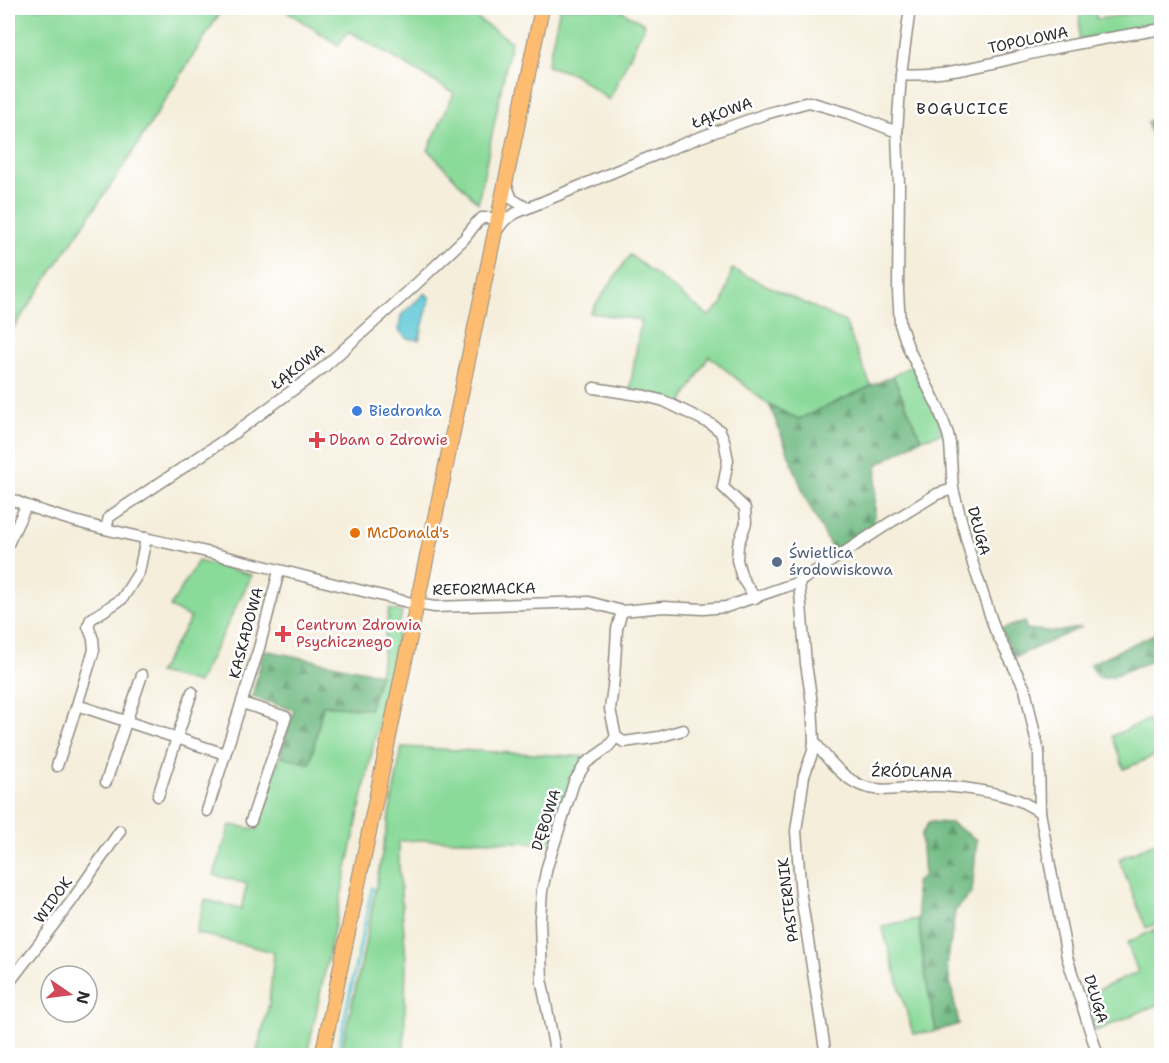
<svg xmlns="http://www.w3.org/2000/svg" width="1169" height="1063" font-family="'Shantell Sans',sans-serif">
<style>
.green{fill:#8ada9a;stroke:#5a8262;stroke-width:1.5}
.forest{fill:url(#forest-firs);stroke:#4d7256;stroke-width:1.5}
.water{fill:#5dc8d6;stroke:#447a80;stroke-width:1.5}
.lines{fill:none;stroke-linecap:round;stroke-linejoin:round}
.stream{stroke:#5dc8d6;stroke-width:3}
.minor-casing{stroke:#908c83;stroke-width:13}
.major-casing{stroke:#908c83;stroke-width:16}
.minor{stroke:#fff;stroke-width:10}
.major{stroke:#febc70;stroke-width:14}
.shop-dot{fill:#3f7fe0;stroke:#fff;stroke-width:2}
.health-dot{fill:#e0444e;stroke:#fff;stroke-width:2}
.food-dot{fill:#e8710a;stroke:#fff;stroke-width:2}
.service-dot{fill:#5c6f8a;stroke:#fff;stroke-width:2}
.labels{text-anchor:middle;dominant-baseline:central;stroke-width:5;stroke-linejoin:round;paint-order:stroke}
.street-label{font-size:15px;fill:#2b2b2b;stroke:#fff}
.shop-label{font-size:15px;fill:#366cbe;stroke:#fff;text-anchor:start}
.health-label{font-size:15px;fill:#be3a42;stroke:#fff;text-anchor:start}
.food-label{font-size:15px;fill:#c56008;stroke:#fff;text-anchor:start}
.service-label{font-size:15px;fill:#4e5e75;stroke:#fff;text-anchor:start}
.neighbourhood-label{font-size:16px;letter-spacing:1.5px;fill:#2b2b2b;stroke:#fff}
</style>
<defs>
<pattern id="forest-firs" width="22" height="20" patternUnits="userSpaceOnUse" patternTransform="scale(1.5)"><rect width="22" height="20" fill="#6fba82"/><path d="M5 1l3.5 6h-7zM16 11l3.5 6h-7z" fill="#5b976b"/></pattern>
</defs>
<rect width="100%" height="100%" fill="#fff"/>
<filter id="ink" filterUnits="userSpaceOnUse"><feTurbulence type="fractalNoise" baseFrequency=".0167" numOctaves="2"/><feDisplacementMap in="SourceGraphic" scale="12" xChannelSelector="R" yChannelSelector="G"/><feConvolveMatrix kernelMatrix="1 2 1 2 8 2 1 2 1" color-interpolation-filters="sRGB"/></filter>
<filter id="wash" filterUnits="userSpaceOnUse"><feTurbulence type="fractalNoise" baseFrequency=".008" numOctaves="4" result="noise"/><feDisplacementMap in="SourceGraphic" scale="24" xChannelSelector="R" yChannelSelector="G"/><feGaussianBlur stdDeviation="1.35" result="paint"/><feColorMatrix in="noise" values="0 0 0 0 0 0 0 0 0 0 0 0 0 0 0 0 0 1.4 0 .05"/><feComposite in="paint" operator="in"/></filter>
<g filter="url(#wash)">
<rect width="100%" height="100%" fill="#f5eedb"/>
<!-- green -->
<g class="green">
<path d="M8,8H223L127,161L8,336Z"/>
<path d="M282,8H461L511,41L478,203L428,150L454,93L349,31L338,45Z"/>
<path d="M560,8H616L645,24L609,100L574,74L547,66Z"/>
<path d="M1080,8H1096V19L1161,10V26L1079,39Z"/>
<path d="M630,255L709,316L723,303L732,269L845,322L871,386L799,419L770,406L709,356L680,406L630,389L641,320L590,313Z"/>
<path d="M913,365L937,416L943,433L921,439L893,376Z"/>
<path d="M198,561L252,575L198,683L158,673L191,618L170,607Z"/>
<path d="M389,609L402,612L307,1055H256L269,1004L274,952L196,933L205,900L241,909L247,884L214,875L230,825L257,829L280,756L310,764L323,705L369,709L380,674Z"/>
<path d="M1161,714V753L1124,769L1112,736Z"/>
<path d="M402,747L588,757L550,844C499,841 450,838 399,841V867L406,960L404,1052L405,1055L340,1056L362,960Z"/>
<path d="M1161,840V922L1146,928L1119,859Z"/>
<path d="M918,919L924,968L936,1031L913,1034L882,926Z"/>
<path d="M1161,927V1003L1096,1031L1085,996L1138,972L1127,943Z"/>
</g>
<!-- forest -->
<g class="forest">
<path d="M1161,113V166L1147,122Z"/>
<path d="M893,376L921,439L877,465L874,528L834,553L806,499L770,406L799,419Z"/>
<path d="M1025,622L1026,629L1057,632L1082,627L1015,657L1000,629Z"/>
<path d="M1161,631V669L1151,661L1110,677H1098L1090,664Z"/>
<path d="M264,650L380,674L369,709L323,705L310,764L280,756L294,710L252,697Z"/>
<path d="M929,822L951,823L977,840L972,892L955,911L947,967L959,1024L936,1031L924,968L915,883L924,875L921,835Z"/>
</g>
<!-- water -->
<path class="water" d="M425,293L430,298L419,340L406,338L399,330L401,315Z"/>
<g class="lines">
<!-- stream -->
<path class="stream" d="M337,1056L372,888"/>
</g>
</g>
<g filter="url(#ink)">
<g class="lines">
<defs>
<g id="minor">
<path d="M910,8L901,74L897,132L899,185L898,291L900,324L909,350L938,407L948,434L950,443L953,489L973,564L995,630L1025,689L1039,753L1040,812L1067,957L1098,1056"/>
<path d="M901,74C946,78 998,61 1043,51C1082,42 1122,36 1162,29"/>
<path d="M506,184L512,199L527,208"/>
<path d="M497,230L505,220L516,213L623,168L698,138L765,114L809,102L851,114L897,132"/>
<path d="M594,388L645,396L664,401L711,424L720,431L724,440L728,460L723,487L745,508L746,523L738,545L737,560L742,578L755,598"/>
<path d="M8,498C68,524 134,535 198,550C271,567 343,587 416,604L435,607L589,602L622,611L664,607L703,609L726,607L799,582L891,522L937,494L953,489"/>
<path d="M106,529L109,517L229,437L323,368L412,288L464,239L477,222L482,218H498"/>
<path d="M8,544L26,506"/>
<path d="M799,582L806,664L812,703L814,741L813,751L804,776L796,831L801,896L826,1056"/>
<path d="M242,703L286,717L251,821"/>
<path d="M77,705L225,754"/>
<path d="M616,737L624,742L659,737L683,730"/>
<path d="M814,741C826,758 842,777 860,785C883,795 910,786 934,786C956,786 999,792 1020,801C1027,804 1033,808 1040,812"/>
<path d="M57,766L77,705L94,650L93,639L88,626L91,619L122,599L139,572L146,538"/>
<path d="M106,782L142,675"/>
<path d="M158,796L192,692"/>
<path d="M207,811L259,648L279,571"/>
<path d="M8,984L71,902L120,831"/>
<path d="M556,1056L542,983L540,919L542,891L547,867L574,782L586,763L607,748L616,737L610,709L614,679L617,629L622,611"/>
<path d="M1159,1056L1162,1055"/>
</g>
<path id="major" d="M322,1056L542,8"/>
</defs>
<!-- minor casing -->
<use href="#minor" class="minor-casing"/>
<!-- major casing -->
<use href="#major" class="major-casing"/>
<!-- minor -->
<use href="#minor" class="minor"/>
<!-- major -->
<use href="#major" class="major"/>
</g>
</g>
<!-- markers -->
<circle class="shop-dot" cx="357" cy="411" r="6"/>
<g class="health-dot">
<path d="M314 431h6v6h6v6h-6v6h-6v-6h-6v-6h6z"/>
<path d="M280 625h6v6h6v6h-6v6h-6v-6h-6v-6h6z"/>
</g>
<circle class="food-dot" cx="355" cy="533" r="6"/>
<circle class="service-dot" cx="777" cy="562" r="6"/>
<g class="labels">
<!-- street labels -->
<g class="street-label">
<text transform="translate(1028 40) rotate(-12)">TOPOLOWA</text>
<text transform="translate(722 113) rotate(-20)">ŁĄKOWA</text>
<text transform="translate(298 367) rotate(-38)">ŁĄKOWA</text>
<text transform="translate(979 531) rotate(75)">DŁUGA</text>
<text transform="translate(484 589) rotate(-1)">REFORMACKA</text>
<text transform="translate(246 633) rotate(-75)">KASKADOWA</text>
<text transform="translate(912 772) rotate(1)">ŹRÓDLANA</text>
<text transform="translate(546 820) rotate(-72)">DĘBOWA</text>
<text transform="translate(53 900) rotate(-54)">WIDOK</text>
<text transform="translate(788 900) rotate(-97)">PASTERNIK</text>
<text transform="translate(1096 999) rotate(73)">DŁUGA</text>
</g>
<!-- shop labels -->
<g class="shop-label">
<text x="369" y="411">Biedronka</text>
</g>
<!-- health labels -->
<g class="health-label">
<text x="329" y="440">Dbam o Zdrowie</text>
<text x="296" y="625">Centrum Zdrowia<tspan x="296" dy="17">Psychicznego</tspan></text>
</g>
<!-- food labels -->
<g class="food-label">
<text x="367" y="533">McDonald's</text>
</g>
<!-- service labels -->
<g class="service-label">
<text x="789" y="553">Świetlica<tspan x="789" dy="17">środowiskowa</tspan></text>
</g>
<!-- neighbourhood labels -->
<g class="neighbourhood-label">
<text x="963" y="108">BOGUCICE</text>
</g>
</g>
<!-- margin -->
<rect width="1169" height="1063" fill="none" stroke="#fff" stroke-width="30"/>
<!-- north arrow -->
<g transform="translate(69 994) rotate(104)"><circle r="28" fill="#ffffff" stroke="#aaaaaa" stroke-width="1.5"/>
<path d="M0-4.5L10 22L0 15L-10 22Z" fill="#d1495b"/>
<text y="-9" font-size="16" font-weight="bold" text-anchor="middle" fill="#2b2b2b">N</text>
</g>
</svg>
